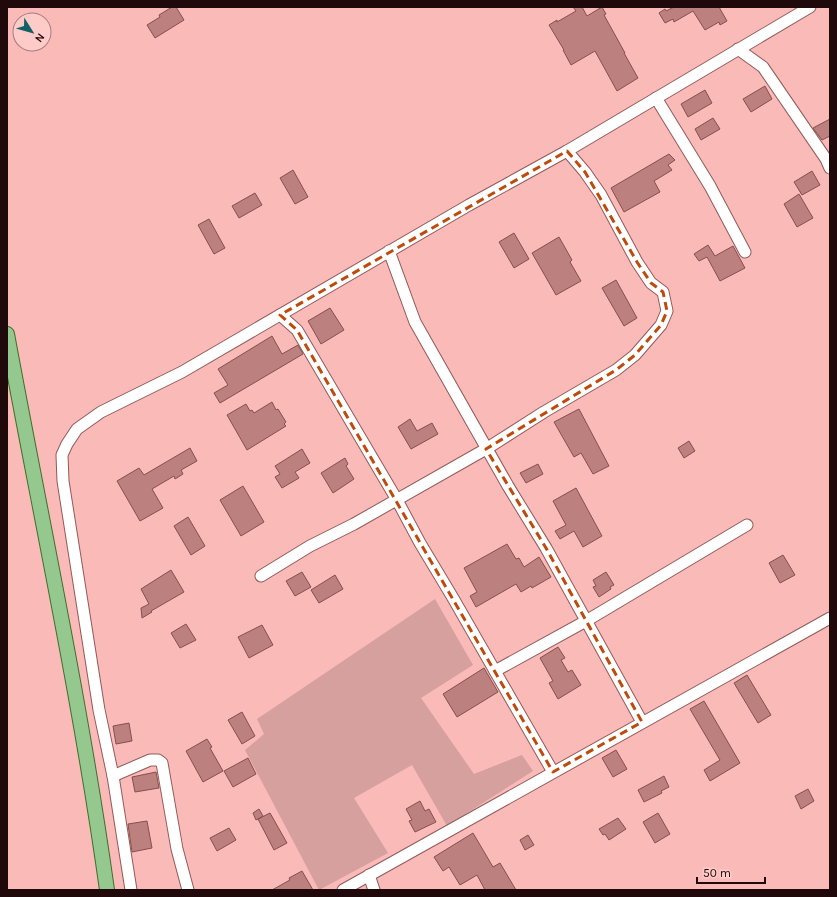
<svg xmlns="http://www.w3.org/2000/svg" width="837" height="897" font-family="Karla,sans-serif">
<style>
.green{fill:#d5a09e}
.building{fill:#bc807e;stroke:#864f4e}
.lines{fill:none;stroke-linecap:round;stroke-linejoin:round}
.minor-casing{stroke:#925a59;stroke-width:13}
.major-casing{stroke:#3e6e2f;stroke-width:16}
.minor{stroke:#fff;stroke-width:11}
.major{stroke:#95c88e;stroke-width:14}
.marked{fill:none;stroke:#c0490c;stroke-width:3;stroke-dasharray:8 5;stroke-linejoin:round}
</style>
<rect width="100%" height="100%" fill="#fabab7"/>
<!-- green -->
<path class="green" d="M435,599L473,665L421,698L474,774L522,755L533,771L447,826L412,765L354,798L388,853L319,890L245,750L264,734L257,719Z"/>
<!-- building -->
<g class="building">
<path d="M172,7H176L184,20L155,38L147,25L160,17L159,15Z"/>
<path d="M573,7H582L587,16L602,7L606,14L604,15L625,53H624L638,78L617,91L595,51L571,65L563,50H564L549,25L557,20V22L576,11Z"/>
<path d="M674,7H719L727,21L720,25L719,22L705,30L693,11L674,22L673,19L665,23L659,13L665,9L666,11Z"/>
<path d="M765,86L772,99L751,112L743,99Z"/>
<path d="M705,90L712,103L688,117L681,104Z"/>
<path d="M713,118L720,129L701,140L695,129Z"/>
<path d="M830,119V136L822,140L813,128Z"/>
<path d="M669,154L675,160L668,165L672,170L654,181L660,192L624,212L611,188Z"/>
<path d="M293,170L308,197L295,204L280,178Z"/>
<path d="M812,171L820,185L802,195L794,182Z"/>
<path d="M255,193L262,205L239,218L232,206Z"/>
<path d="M799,194L813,218L797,227L784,204Z"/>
<path d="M209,219L225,248L214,254L198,225Z"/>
<path d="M514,233L529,259L514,268L499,242Z"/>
<path d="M559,237L572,260L570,262L581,281L556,295L532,253Z"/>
<path d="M708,245L715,256L733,246L745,268L720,281L707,257L699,261L694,254Z"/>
<path d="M616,280L637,318L624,326L602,288Z"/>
<path d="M330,308L344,330L321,344L308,321Z"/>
<path d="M272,336L282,354L298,345L303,354L220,403L214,393L228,385L218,369Z"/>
<path d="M272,402L276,410L278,409L286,422L284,424L286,426L247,450L227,415L246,404L250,411L252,410L254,413Z"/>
<path d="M579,409L609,466L593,474L581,453L574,457L554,422Z"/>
<path d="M410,419L417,431L432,423L438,434L411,449L398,427Z"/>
<path d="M689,441L695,451L684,458L678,448Z"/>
<path d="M190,448L197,461L181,470L183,474L175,479L174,476L152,489L163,508L140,521L117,481L139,468L144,475Z"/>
<path d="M302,449L310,463L295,472L299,478L282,488L275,477L280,474L275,466Z"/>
<path d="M345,458L348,464L346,466L354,479L333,493L321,473Z"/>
<path d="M538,464L543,474L526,483L520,473Z"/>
<path d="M243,486L264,522L241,536L220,500Z"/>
<path d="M576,488L602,536L583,547L574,531L560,539L555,531L566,525L553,501Z"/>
<path d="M188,517L205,546L191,555L174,526Z"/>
<path d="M507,544L516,559L519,558L524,567L539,557L551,577L532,588L531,586L521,592L516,584L476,607L470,596L477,592L464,568Z"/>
<path d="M783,555L795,575L780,583L769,563Z"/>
<path d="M171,570L184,592L151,611L152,612L142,618L141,608L149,604L141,589Z"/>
<path d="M302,572L311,587L295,596L286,581Z"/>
<path d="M606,572L614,585L610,587L611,589L599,597L593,587L596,586L593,580Z"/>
<path d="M335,575L343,589L319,603L311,590Z"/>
<path d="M186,624L196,640L180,648L171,633Z"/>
<path d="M262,625L273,645L249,658L238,637Z"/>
<path d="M558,647L565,658L561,660L568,672L572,670L581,685L558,699L549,683L553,681L540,658Z"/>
<path d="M484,668L498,692L457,717L443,694Z"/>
<path d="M747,675L771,715L758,723L734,683Z"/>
<path d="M704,701L740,763L710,781L704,770L720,760L690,709Z"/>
<path d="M242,712L255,736L242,744L228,720Z"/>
<path d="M129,723L132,741L116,744L113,726Z"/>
<path d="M207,739L212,747L210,748L223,771L203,782L186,751Z"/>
<path d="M616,750L627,769L613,777L602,758Z"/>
<path d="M248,758L256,774L233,787L224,771Z"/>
<path d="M156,772L159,788L135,792L132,777Z"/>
<path d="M664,776L669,787L661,791L662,793L644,802L638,790Z"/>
<path d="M808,789L814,801L801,809L795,796Z"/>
<path d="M420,801L425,811L429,809L436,822L415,832L409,821L412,820L406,809Z"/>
<path d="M259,809L263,816L258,819L270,813L287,843L274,850L258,819L256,820L253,813Z"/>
<path d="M658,813L670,834L655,843L643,822Z"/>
<path d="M618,818L626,829L609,840L605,834L603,835L599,829Z"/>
<path d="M147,821L152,848L132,852L128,824Z"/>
<path d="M229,828L236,840L217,851L210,838Z"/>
<path d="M473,833L493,867L500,863L516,890H485L477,875L460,885L449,867L443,871L434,857Z"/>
<path d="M528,835L534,845L525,850L520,840Z"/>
<path d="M302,871L313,890H272L290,880L289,878Z"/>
</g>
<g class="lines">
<defs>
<g id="minor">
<path d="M738,49L763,67L826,159L830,168"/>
<path d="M656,98L710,186L745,252"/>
<path d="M389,251L415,322L508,486L546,548L642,722"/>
<path d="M280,315L297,330L397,500L420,543L453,598L553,772"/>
<path d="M261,576L310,546L354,524L486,449L544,412L616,370L635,355L661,325L667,311L663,292L651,283L637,262L601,195L585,172L567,151"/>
<path d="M495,671L586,621L747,525"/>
<path d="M113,776L150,760H158L162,763L177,849L188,890"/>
<path d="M369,875L374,890"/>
<path d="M131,890L113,776L99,710L63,481L62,455L67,444L77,429L101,412L182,372L469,205L567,151L810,7"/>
<path d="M343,890L830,618"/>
</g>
<path id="major" d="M7,334C41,519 81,703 107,890"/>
</defs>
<!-- minor casing -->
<use href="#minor" class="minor-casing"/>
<!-- major casing -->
<use href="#major" class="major-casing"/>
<!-- minor -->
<use href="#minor" class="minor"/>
<!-- major -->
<use href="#major" class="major"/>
</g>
<!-- marked area -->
<path class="marked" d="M567,151L585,172L637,262L651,283L663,292L667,311L661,325L635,355L616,370L486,449L546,548L642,722L553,772L297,330L280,315Z"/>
<!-- border -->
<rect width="837" height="897" fill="none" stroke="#1f090a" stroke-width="16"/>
<!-- north arrow -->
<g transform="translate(32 32) rotate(127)"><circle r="19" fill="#ffcbc8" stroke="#a57d7c"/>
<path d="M0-3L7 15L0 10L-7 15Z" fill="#116266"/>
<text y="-6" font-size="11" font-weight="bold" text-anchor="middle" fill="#1f090a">N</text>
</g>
<!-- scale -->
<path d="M697 877v6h68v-6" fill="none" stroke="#1f090a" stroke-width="2"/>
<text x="703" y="877" font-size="12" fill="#1f090a" stroke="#ffcbc8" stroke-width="3" paint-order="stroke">50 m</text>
</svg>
